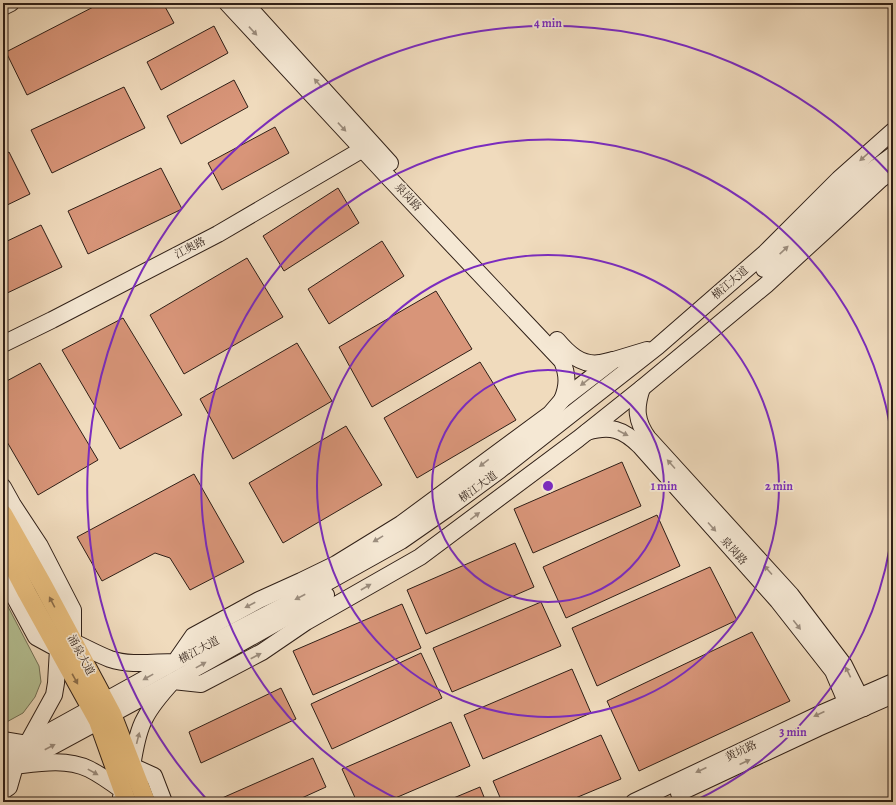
<svg xmlns="http://www.w3.org/2000/svg" width="896" height="805" font-family="Alegreya,'Noto Serif SC',serif">
<style>
.green{fill:#b5c194;stroke:#727056}
.building{fill:#d89579;stroke:#2f1f17}
.lines{fill:none;stroke-linecap:round;stroke-linejoin:round}
.secondary-casing{stroke:#2f1f17;stroke-width:18}
.primary-casing{stroke:#2f1f17;stroke-width:20}
.secondary{stroke:#f5e8d4;stroke-width:16}
.primary{stroke:#e8be7e;stroke-width:18}
.oneway{fill:#9c8e7f}
.oneway2{fill:#8c6e4a}
.ring{fill:none;stroke:#7b2cbf;stroke-width:2}
.labels{text-anchor:middle;dominant-baseline:central;stroke-width:3.5;stroke-linejoin:round;paint-order:stroke}
.street-label{font-size:11px;fill:#2f1f17;stroke:#f5e8d4}
.centre{fill:#7b2cbf;stroke:#f5e8d4;stroke-width:2}
.ring-label{font-size:12px;text-anchor:middle;font-weight:bold;fill:#7b2cbf;stroke:#f5e8d4;stroke-width:3.5;stroke-linejoin:round;paint-order:stroke}
</style>
<rect width="100%" height="100%" fill="#f0dbbd"/>
<filter id="stains"><feTurbulence type="fractalNoise" baseFrequency=".005" numOctaves="4"/><feColorMatrix values="0 0 0 0 .2 0 0 0 0 .09 0 0 0 0 .02 0 0 0 .5 -.17"/></filter>
<radialGradient id="worn" r=".72"><stop offset=".6" stop-color="#630" stop-opacity="0"/><stop offset="1" stop-color="#630" stop-opacity=".3"/></radialGradient>
<!-- green -->
<path class="green" d="M3,597L39,666L41,682L35,697L23,713L3,724Z"/>
<!-- building -->
<g class="building">
<path d="M101,3H163L174,23L27,95L6,52Z"/>
<path d="M214,26L228,53L161,90L147,62Z"/>
<path d="M234,80L248,107L181,144L167,116Z"/>
<path d="M124,87L145,128L52,173L31,130Z"/>
<path d="M275,127L289,153L222,190L208,163Z"/>
<path d="M9,152L30,194L3,207V155Z"/>
<path d="M161,168L182,209L88,254L68,211Z"/>
<path d="M338,188L359,223L284,271L263,236Z"/>
<path d="M41,225L62,267L3,295V243Z"/>
<path d="M382,241L404,276L329,324L308,289Z"/>
<path d="M247,258L283,317L184,374L150,315Z"/>
<path d="M436,291L472,349L372,407L339,347Z"/>
<path d="M123,318L182,415L120,449L62,350Z"/>
<path d="M297,343L332,401L233,459L200,399Z"/>
<path d="M480,362L516,420L417,478L384,418Z"/>
<path d="M40,363L98,460L38,495L3,435V383Z"/>
<path d="M346,426L382,485L283,543L249,483Z"/>
<path d="M622,462L641,506L533,553L514,509Z"/>
<path d="M194,474L244,562L190,590L170,558L155,553L102,581L77,537Z"/>
<path d="M657,515L680,566L566,618L543,567Z"/>
<path d="M515,543L534,587L426,634L407,590Z"/>
<path d="M710,567L737,620L597,686L572,628Z"/>
<path d="M541,602L561,646L452,692L433,648Z"/>
<path d="M402,604L421,648L313,695L293,651Z"/>
<path d="M752,632L790,701L639,771L607,701Z"/>
<path d="M421,653L442,698L332,749L311,704Z"/>
<path d="M572,669L591,713L483,759L464,715Z"/>
<path d="M281,688L296,719L201,763L189,732Z"/>
<path d="M451,722L470,766L386,802H357L342,769Z"/>
<path d="M601,735L621,779L566,802H502L493,781Z"/>
<path d="M313,758L326,787L293,802H213Z"/>
<path d="M480,787L486,802H444Z"/>
</g>
<g class="lines">
<defs>
<g id="secondary">
<path d="M227,3L389,178L562,361C568,375 568,386 562,400"/>
<path d="M245,3L390,163"/>
<path d="M3,7L11,3"/>
<path d="M764,269L859,180L893,155"/>
<path d="M557,340C568,353 581,366 600,363C605,362 609,361 613,360"/>
<path d="M3,344L52,320L218,234L363,149L370,143"/>
<path d="M642,388C635,408 636,421 648,438L791,595L844,665L860,697L864,708"/>
<path d="M587,432C610,425 623,429 640,446L778,601L833,671L851,713"/>
<path d="M3,487L13,505L40,546L73,610V642C85,647 97,654 110,659C130,666 154,662 175,662L193,636L259,600L301,581L336,564L401,524L550,414L562,400L614,360L647,350"/>
<path d="M3,576L36,637L58,649L56,683L54,695L27,744L3,740"/>
<path d="M3,758L27,744L175,662L308,593L401,541L447,509L500,470L657,347L765,253L839,179L893,131"/>
<path d="M3,773L173,681L326,595"/>
<path d="M3,791L9,787L15,766C39,763 66,758 89,769C101,775 112,783 123,791L121,797"/>
<path d="M679,793L818,728L893,695"/>
<path d="M164,802L154,776L132,766C135,750 137,732 145,718C152,704 163,692 173,681L201,684L262,652L306,622L420,557L578,439L642,388L766,285L827,229L881,179L893,170"/>
<path d="M634,802L822,713L893,682"/>
</g>
<g id="primary">
<path d="M3,514L43,585L112,714L146,802"/>
<path d="M3,547L27,593L98,721L127,802"/>
</g>
</defs>
<!-- secondary casing -->
<use href="#secondary" class="secondary-casing"/>
<!-- primary casing -->
<use href="#primary" class="primary-casing"/>
<!-- secondary -->
<use href="#secondary" class="secondary"/>
<!-- primary -->
<use href="#primary" class="primary"/>
</g>
<!-- one-way arrows -->
<defs><path id="oneway-solid" d="M-6-.8H1V-3.2L6.5 0L1 3.2V.8H-6Z"/></defs>
<g class="oneway">
<use href="#oneway-solid" transform="translate(253 31) rotate(47)"/>
<use href="#oneway-solid" transform="translate(318 83) rotate(-132)"/>
<use href="#oneway-solid" transform="translate(342 127) rotate(47)"/>
<use href="#oneway-solid" transform="translate(864 157) rotate(138)"/>
<use href="#oneway-solid" transform="translate(784 250) rotate(-43)"/>
<use href="#oneway-solid" transform="translate(585 382) rotate(142)"/>
<use href="#oneway-solid" transform="translate(623 433) rotate(28)"/>
<use href="#oneway-solid" transform="translate(484 463) rotate(143)"/>
<use href="#oneway-solid" transform="translate(671 464) rotate(-132)"/>
<use href="#oneway-solid" transform="translate(475 516) rotate(-37)"/>
<use href="#oneway-solid" transform="translate(712 527) rotate(48)"/>
<use href="#oneway-solid" transform="translate(378 539) rotate(149)"/>
<use href="#oneway-solid" transform="translate(768 570) rotate(-132)"/>
<use href="#oneway-solid" transform="translate(366 587) rotate(-30)"/>
<use href="#oneway-solid" transform="translate(300 597) rotate(152)"/>
<use href="#oneway-solid" transform="translate(250 605) rotate(152)"/>
<use href="#oneway-solid" transform="translate(797 625) rotate(52)"/>
<use href="#oneway-solid" transform="translate(256 656) rotate(-27)"/>
<use href="#oneway-solid" transform="translate(201 665) rotate(-29)"/>
<use href="#oneway-solid" transform="translate(848 672) rotate(-116)"/>
<use href="#oneway-solid" transform="translate(148 677) rotate(151)"/>
<use href="#oneway-solid" transform="translate(819 714) rotate(155)"/>
<use href="#oneway-solid" transform="translate(138 738) rotate(-76)"/>
<use href="#oneway-solid" transform="translate(50 747) rotate(-28)"/>
<use href="#oneway-solid" transform="translate(745 762) rotate(-25)"/>
<use href="#oneway-solid" transform="translate(701 770) rotate(155)"/>
<use href="#oneway-solid" transform="translate(93 772) rotate(29)"/>
</g>
<g class="oneway2">
<use href="#oneway-solid" transform="translate(52 602) rotate(-118)"/>
<use href="#oneway-solid" transform="translate(75 679) rotate(61)"/>
</g>
<!-- distance rings -->
<g class="ring">
<circle cx="548" cy="486" r="116"/>
<circle cx="548" cy="486" r="231"/>
<path d="M893 525A347 347 0 0 1 692 802M404 802A347 347 0 1 1 893 447"/>
<path d="M209 802A463 463 0 1 1 892 176"/>
</g>
<g class="labels">
<!-- street labels -->
<g class="street-label">
<text transform="translate(408 197) rotate(47)">泉岗路</text>
<text transform="translate(190 248) rotate(-27)">江奥路</text>
<text transform="translate(730 283) rotate(-41)">横江大道</text>
<text transform="translate(478 487) rotate(-36)">横江大道</text>
<text transform="translate(734 551) rotate(48)">泉岗路</text>
<text transform="translate(199 650) rotate(-28)">横江大道</text>
<text transform="translate(81 655) rotate(62)">涌泉大道</text>
<text transform="translate(741 751) rotate(-25)">黄坑路</text>
</g>
</g>
<circle cx="548" cy="486" r="6" class="centre"/>
<g class="ring-label">
<text x="548" y="27">4 min</text>
<text x="664" y="490">1 min</text>
<text x="779" y="490">2 min</text>
<text x="793" y="736">3 min</text>
</g>
<!-- margin -->
<rect width="896" height="805" fill="none" stroke="#f0dbbd" stroke-width="16"/>
<rect x="4" y="4" width="888" height="797" fill="none" stroke="#2f1f17" stroke-width="2"/>
<rect x="8" y="8" width="880" height="789" fill="none" stroke="#2f1f17"/>
<rect width="100%" height="100%" filter="url(#stains)"/>
<rect width="100%" height="100%" fill="url(#worn)"/>
</svg>
